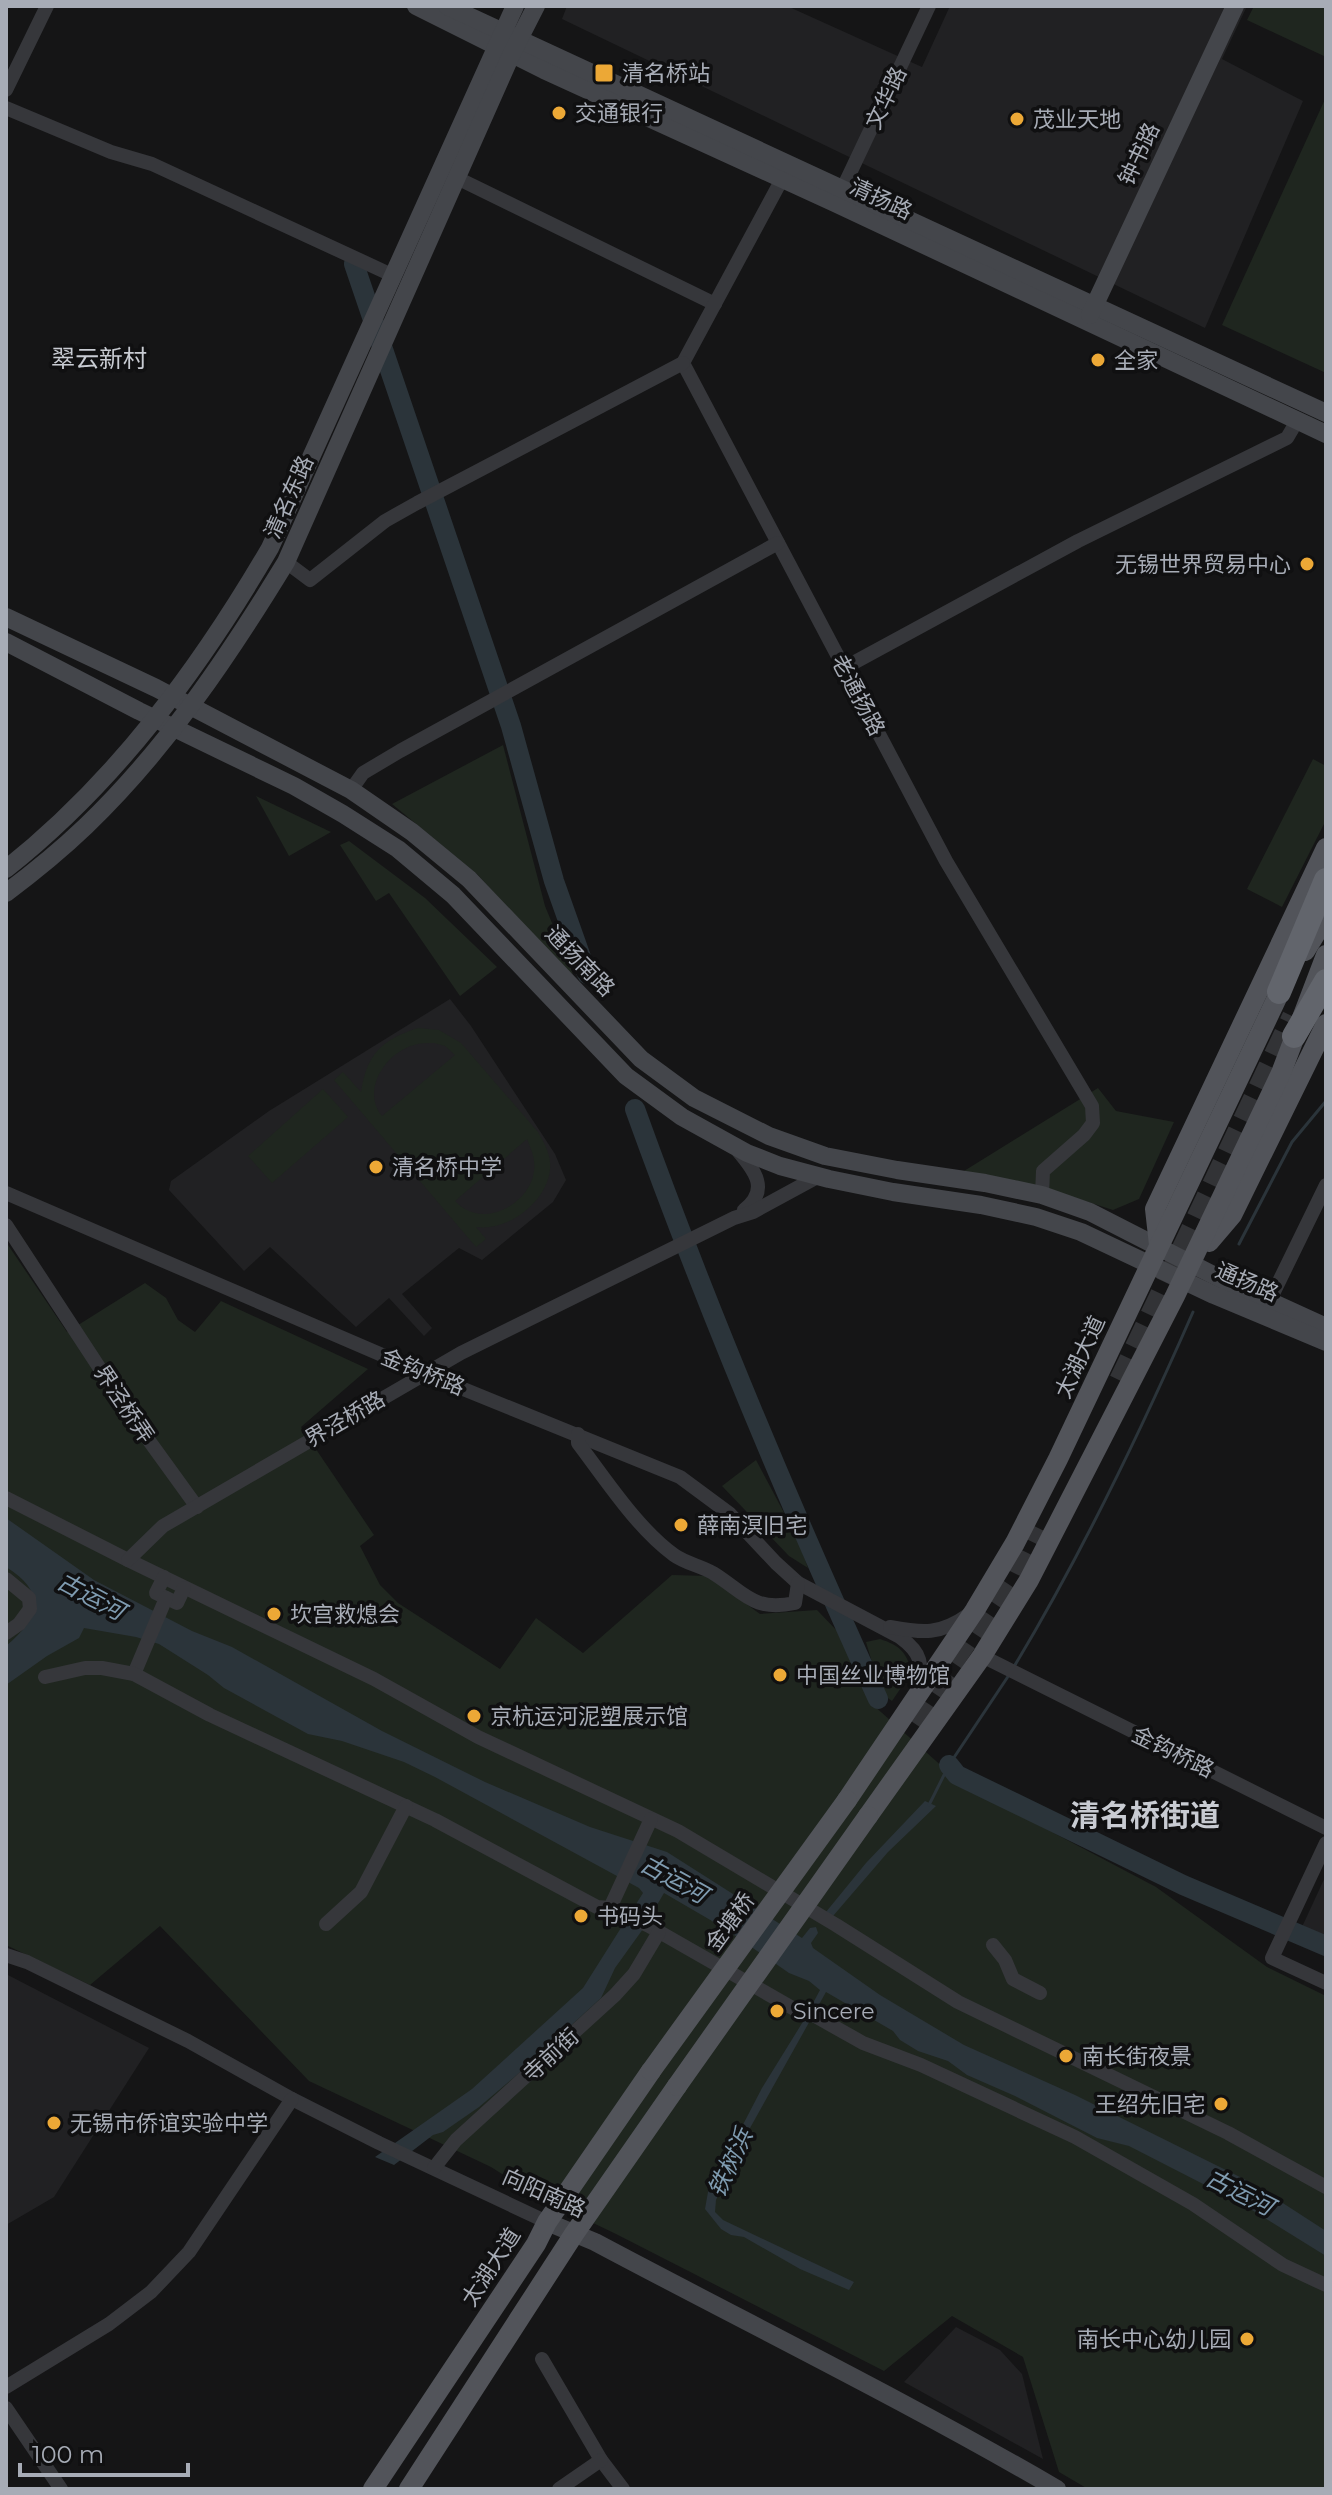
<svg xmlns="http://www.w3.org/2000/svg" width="1332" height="2495" font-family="Montserrat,'Noto Sans SC',sans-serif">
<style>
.built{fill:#212123}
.green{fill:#1f261f;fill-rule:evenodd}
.water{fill:#2b343a}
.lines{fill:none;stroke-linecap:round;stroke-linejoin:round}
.stream{stroke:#2b343a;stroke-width:3}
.river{stroke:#2b343a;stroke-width:20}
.highway-tunnel{stroke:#323336;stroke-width:24;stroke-dasharray:24 12;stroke-linecap:butt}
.street{stroke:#36373b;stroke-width:14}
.secondary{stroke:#44464b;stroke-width:18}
.primary{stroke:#52545a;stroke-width:20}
.highway{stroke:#62656c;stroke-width:24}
.primary-bridge{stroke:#52545a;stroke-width:20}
.poi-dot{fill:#eca836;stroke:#101011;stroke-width:3}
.labels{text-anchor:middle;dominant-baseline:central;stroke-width:7;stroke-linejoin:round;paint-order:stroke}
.poi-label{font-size:22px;fill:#a7acb6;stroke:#101011;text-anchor:start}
.street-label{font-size:22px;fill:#a7acb6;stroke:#101011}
.neighbourhood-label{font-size:24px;fill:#c8cbd2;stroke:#101011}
.water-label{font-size:24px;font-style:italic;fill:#7f9bb0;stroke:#101011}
.district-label{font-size:30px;font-weight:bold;fill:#c8cbd2;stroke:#101011}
</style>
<rect width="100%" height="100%" fill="#151516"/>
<!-- built -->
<g class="built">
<path d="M567,6H787L922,67L950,6H1247L1222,59L1303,101L1205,328L562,19Z"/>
<path d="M450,999L471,1026L555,1154L566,1180L553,1202L482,1260L459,1248L402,1294L432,1328L424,1336L389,1298L356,1327L270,1247L244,1271L169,1190L171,1181L269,1111Z"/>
<path d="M1326,1875V1936L1302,1927Z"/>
<path d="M6,1974L149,2048L54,2197L6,2225Z"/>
<path d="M956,2327L1000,2350L1022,2374L1043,2459L904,2382Z"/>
</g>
<!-- green -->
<g class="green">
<path d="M1254,6H1326V57L1247,20Z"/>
<path d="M1326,97V373L1222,325Z"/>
<path d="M503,745L545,906L573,974L560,968L478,875L392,804Z"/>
<path d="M1313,759L1326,766V820L1282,907L1247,889Z"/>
<path d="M256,796L331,832L289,856Z"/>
<path d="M349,841L425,898L497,967L460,996L389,893L376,901L340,845Z"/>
<path d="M418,1028L439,1030L461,1043L538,1132C543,1141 549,1151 550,1162C553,1197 511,1232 476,1227L486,1239L476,1247L334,1080L343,1072L361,1092C367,1054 381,1040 418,1028ZM434,1043L445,1046L455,1055L382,1116C361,1091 385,1053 414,1045C420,1043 428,1043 434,1043ZM527,1139C531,1149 536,1160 534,1171C531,1200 492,1225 465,1209C461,1207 458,1204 455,1201Z"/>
<path d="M1098,1088L1116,1111L1174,1122L1139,1199L1113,1210L1063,1194L964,1171Z"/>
<path d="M323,1089L348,1117L272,1183L248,1156Z"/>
<path d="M6,1242L67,1332L145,1283L166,1298L178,1320L195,1332L221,1301L368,1369L301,1427L374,1535L360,1546L380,1585L398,1603L500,1669L536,1618L583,1653L672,1575L708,1576L760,1614L817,1610L841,1635L872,1704L963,1785L1156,1887L1267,1967L1326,1996V2489H1088L1059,2472L1023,2357L952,2316L884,2371L616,2234L537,2196L491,2167L309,2081L160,1926L90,1985L6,1945Z"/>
<path d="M756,1460L797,1537L808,1568L789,1556L722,1486Z"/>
<path d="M880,1639C899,1645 908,1653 911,1673L892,1701L881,1693L866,1642Z"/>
</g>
<!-- water -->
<g class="water">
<path d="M6,1518L94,1580L192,1631L232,1647L382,1731L485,1782L590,1827L667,1852L802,1938L810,1928L816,1927L818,1933L811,1943L813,1948L880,1995L964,2045L1075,2095L1252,2183L1326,2231V2256L1220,2190L1207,2186L1129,2146L1097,2138L1015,2096L967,2075L948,2061L918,2051L900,2040L893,2031L826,1992L745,2137L747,2139L723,2184L716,2200L715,2212L723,2220L854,2282L849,2290L800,2269L744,2237L731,2235L721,2229L705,2209L708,2192L762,2088L804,2020L820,1990L809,1981L789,1973L724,1928L664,1893L643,1929L615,1968L601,1998L518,2074L479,2107L443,2132L433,2135L394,2165L375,2157L472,2089L583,1988L643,1893L639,1888L435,1777L404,1762L342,1741L308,1734L224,1688L208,1675L159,1644L136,1637L84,1628L79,1638L47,1656L6,1685V1646C40,1618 47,1592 6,1567Z"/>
<path d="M925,1801L936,1806L888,1852L833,1916L826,1912L866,1863Z"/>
</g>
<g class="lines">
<!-- stream -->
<g class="stream">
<path d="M1239,1244L1292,1142L1326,1101"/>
<path d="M1015,1665C1083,1552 1140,1433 1193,1312"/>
<path d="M929,1805L949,1765L1009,1675"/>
</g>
<!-- river -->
<g class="river">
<path d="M354,264L511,726L554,881L587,974"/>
<path d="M635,1109C707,1309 790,1506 878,1699"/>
<path d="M949,1765L957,1775L1183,1885L1326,1946"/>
</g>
<!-- highway-tunnel -->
<g class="highway-tunnel">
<path d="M1121,1381L1294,1017"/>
<path d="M911,1721L1010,1575L1034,1526"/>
</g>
<!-- street -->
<g class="street">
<path d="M6,90L47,6"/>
<path d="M6,108L111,152L152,164L394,276"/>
<path d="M457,178L715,304"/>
<path d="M782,179L683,363L946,861L1092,1106L1093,1123L1084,1135L1043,1171L1042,1195"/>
<path d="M842,190L929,6"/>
<path d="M286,562L310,580L385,521L417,503L683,363"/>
<path d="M844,668L1078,541L1287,438L1297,421"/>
<path d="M351,790L363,773L400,751L778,543"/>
<path d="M738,1151C755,1171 770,1190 744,1210"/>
<path d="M6,1193L424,1373L680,1477L730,1514L776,1563L798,1583L900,1637C923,1654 922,1663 918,1690"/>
<path d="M6,1225L129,1413L197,1507"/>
<path d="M1269,1302L1326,1185"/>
<path d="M578,1434V1443C606,1480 637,1528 674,1555C685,1563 701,1566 713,1573C745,1593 753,1612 795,1603L798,1583"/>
<path d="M6,1498L128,1560L374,1679L478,1737L678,1831L836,1925L958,2002L1228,2133L1326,2187"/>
<path d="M128,1560L163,1526L461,1353L734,1218L753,1212L819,1176"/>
<path d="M164,1577L156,1593L177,1603L184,1588"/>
<path d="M6,1579L29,1598L30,1609L19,1624L6,1633"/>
<path d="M890,1627C923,1633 940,1635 968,1615"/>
<path d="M982,1656L1326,1828"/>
<path d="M134,1674L166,1598"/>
<path d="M45,1677L85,1668H102L134,1674L210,1715L435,1820L597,1907L610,1908L649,1926L796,2010L808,2012L863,2043L921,2065L1075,2137L1193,2204L1283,2265L1326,2285"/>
<path d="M1326,1843L1272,1958L1326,1983"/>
<path d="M610,1908L651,1819"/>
<path d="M326,1924L361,1892L406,1806"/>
<path d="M993,1945L1005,1960L1013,1979L1040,1993"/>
<path d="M6,1955L27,1962L188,2041L292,2099L379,2143L547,2222"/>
<path d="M434,2168L456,2140L615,1995L634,1974L659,1932"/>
<path d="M542,2359L601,2460L623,2489"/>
<path d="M6,2387L109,2324L151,2292L189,2252L292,2099"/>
<path d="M6,2408L61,2489"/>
<path d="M559,2489L601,2460"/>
</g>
<!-- secondary -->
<g class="secondary">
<path d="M416,6L544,70L835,203L1326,434"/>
<path d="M447,6L1326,413"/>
<path d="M1090,315L1235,6"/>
<path d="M6,617L156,688L351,790L412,832L469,879L641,1059L694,1098L769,1136L825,1156L897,1170L985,1183L1042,1195L1090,1212L1221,1279L1326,1327"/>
<path d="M6,642L139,711L294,786L343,814L398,849L453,895L626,1076L682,1117L747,1153L780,1166L829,1179L893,1192L981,1205L1036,1217L1081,1232L1214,1295L1326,1342"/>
<path d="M6,869C116,782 200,668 270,548L515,6"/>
<path d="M6,893C34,872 61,850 86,826C166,749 228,657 286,562L512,53L536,6"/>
<path d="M547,2222L595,2242C749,2324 906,2401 1057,2489"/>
</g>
<!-- primary -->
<g class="primary">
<path d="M1305,951L1326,917"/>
<path d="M1209,1242L1232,1215L1326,1024"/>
<path d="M1159,1245L1155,1209L1326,848"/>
<path d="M847,1800L975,1610L1015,1543L1058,1459L1285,981"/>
<path d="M868,1816L982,1656L1029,1580L1175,1296L1281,1073L1326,955"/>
<path d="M373,2489L536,2244L547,2222L651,2071"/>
<path d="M409,2489L574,2234L677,2086"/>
</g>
<!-- highway -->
<g class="highway">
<path d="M1279,992L1326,880"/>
<path d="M1294,1036L1326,981"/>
</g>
<!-- primary-bridge -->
<g class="primary-bridge">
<path d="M651,2071L847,1800"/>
<path d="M677,2086L868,1816"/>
</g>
</g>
<!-- markers -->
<g class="poi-dot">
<rect x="594" y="63" width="20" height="20" rx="4"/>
<circle cx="559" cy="113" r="8"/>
<circle cx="1017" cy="119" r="8"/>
<circle cx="1098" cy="360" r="8"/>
<circle cx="1307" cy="564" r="8"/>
<circle cx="376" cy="1167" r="8"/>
<circle cx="681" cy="1525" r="8"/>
<circle cx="274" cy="1614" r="8"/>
<circle cx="780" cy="1675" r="8"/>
<circle cx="474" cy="1716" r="8"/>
<circle cx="581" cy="1916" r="8"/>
<circle cx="777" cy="2011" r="8"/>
<circle cx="1066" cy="2056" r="8"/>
<circle cx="1221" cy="2104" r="8"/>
<circle cx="54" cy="2123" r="8"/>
<circle cx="1247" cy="2339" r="8"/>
</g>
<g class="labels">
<!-- poi labels -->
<g class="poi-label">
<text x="622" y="73">清名桥站</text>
<text x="575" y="113">交通银行</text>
<text x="1033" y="119">茂业天地</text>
<text x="1114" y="360">全家</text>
<text x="1291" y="564" text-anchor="end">无锡世界贸易中心</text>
<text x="392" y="1167">清名桥中学</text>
<text x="697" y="1525">薛南溟旧宅</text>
<text x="290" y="1614">坎宫救熄会</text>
<text x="796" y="1675">中国丝业博物馆</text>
<text x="490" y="1716">京杭运河泥塑展示馆</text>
<text x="597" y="1916">书码头</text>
<text x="793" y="2011">Sincere</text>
<text x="1082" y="2056">南长街夜景</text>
<text x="1205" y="2104" text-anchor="end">王绍先旧宅</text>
<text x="70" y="2123">无锡市侨谊实验中学</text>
<text x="1231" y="2339" text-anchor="end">南长中心幼儿园</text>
</g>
<!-- street labels -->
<g class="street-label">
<text transform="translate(886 98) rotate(-65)">文华路</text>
<text transform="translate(1139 154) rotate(-65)">钟书路</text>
<text transform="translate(881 199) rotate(25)">清扬路</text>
<text transform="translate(289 497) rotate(-66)">清名东路</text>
<text transform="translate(858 695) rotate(62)">老通扬路</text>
<text transform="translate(580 961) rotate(46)">通扬南路</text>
<text transform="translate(1247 1282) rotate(23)">通扬路</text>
<text transform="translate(1080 1357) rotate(-65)">太湖大道</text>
<text transform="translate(423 1372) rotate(22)">金钩桥路</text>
<text transform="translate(124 1404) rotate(56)">界泾桥弄</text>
<text transform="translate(345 1419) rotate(-30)">界泾桥路</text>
<text transform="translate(1173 1752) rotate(26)">金钩桥路</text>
<text transform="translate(730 1922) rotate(-54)">金塘桥</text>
<text transform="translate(551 2055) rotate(-43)">寺前街</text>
<text transform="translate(544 2193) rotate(24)">向阳南路</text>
<text transform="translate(491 2267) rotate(-57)">太湖大道</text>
</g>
<!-- neighbourhood labels -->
<g class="neighbourhood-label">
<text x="99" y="358">翠云新村</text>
</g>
<!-- water labels -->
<g class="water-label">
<text transform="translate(91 1596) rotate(28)">古运河</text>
<text transform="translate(674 1879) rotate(29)">古运河</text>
<text transform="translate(730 2163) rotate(-65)">铁树浜</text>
<text transform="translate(1240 2192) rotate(27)">古运河</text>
</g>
<!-- district labels -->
<g class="district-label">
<text x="1145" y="1815">清名桥街道</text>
</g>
</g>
<!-- border -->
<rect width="1332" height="2495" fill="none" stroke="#a7acb6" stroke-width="16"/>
<!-- scale -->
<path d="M20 2463v12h168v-12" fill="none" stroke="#a7acb6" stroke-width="4"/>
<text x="32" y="2463" font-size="24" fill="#a7acb6" stroke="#101011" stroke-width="6" paint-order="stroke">100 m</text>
</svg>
